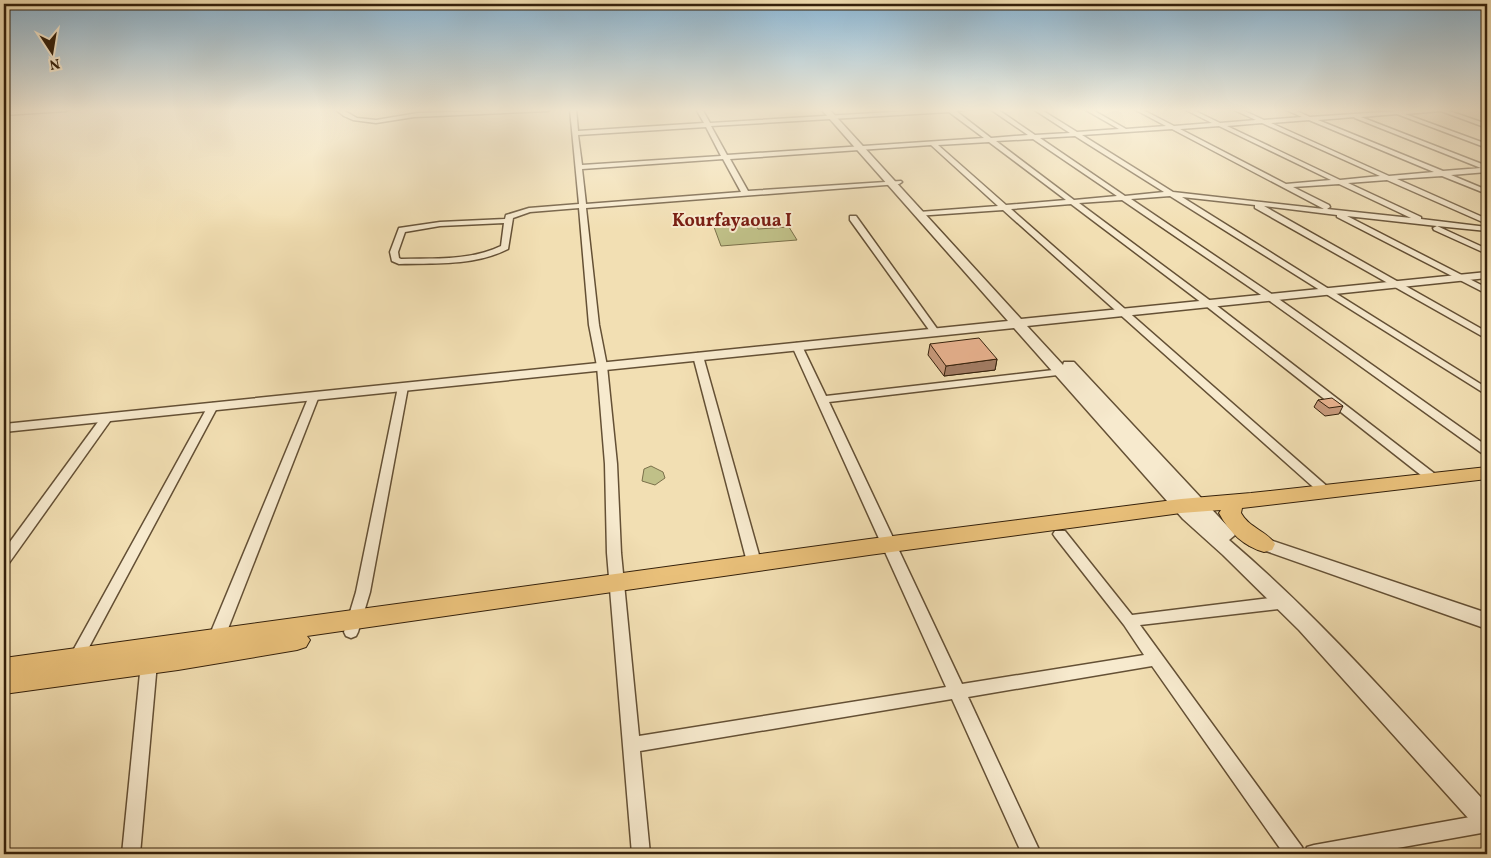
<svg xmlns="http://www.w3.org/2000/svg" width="1491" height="858" font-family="Vollkorn,serif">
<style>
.green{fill:#c0c088;stroke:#7a704a}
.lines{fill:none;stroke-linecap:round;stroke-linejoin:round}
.minor-casing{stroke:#645035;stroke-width:3}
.tertiary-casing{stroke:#645035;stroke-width:3}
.primary-casing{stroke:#34200b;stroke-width:2}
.minor{fill:#f7eace;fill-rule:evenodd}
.tertiary{fill:#f7eace;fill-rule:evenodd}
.primary{fill:#e9c07a;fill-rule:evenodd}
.wall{fill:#c89a7c;stroke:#34200b}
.shaded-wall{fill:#a37d65;stroke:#34200b}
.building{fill:#e9b390;stroke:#34200b}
.labels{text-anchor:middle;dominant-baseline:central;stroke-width:4;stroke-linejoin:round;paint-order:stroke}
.far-neighbourhood-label{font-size:18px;font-weight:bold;fill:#7a1f14;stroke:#f7eace}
</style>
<rect width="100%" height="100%" fill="#f2dfb3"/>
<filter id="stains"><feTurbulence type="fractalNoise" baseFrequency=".004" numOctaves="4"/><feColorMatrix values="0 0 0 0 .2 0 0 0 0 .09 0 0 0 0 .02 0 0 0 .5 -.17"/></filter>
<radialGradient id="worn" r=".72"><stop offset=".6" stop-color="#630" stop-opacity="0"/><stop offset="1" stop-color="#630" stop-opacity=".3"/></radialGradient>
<!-- green -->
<g class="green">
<path d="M755,223L758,229L789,227L797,240L721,246L714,227Z"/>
<path d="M651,466L663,472L665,478L655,485L642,481L644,469Z"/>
</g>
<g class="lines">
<defs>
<g id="minor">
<path d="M41,109H69L66,111L4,115V111Z"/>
<path d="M335,109H341L357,118L376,120L418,113L551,109L548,111L414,117L376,123L353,120L344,116Z"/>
<path d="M570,109H576L578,131L704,123L696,109H702L710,123L942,109H972L956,111L991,138L1028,135L990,109H997L1035,135L1070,133L1033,109H1040L1077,132L1119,129L1084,109H1091L1126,129L1166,126L1134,109H1141L1174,126L1212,123L1184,109H1191L1220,123L1256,120L1232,109H1240L1264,120L1302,117L1284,109H1292L1310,117L1427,109H1455L1449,111L1487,124V128L1441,111L1405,114L1487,144V148L1397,114L1361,117L1487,166V172L1451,175L1487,190V194L1442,176L1397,179L1487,219V224L1387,180L1348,183L1421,217V219L1487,227V231L1437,226L1487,249V254L1434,230L1433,228L1437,226L1347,216L1487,288V294L1337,217V215L1264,206L1487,332V339L1255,208V205L1182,197L1487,388V395L1170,196L1131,199L1273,295L1487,446V455L1483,454L1267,299L1122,200L1079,203L1212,302L1439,477L1441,480L1439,483H1431L1206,306L1071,204L1011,209L1329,488L1331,491L1329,494H1321L1003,210L916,216V212H919L998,206L931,145L730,159L748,191L901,181L902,182L899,184L586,208L599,325L607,366L617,464L621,553L639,736L946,687L792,346L794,344L797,343L802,346L826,396L1062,369L1066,370L1067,372L1066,374L829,402L962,684L1144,655L1124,625L1055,537L1053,534L1055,531H1065L1132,615L1287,596L1292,598L1294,602L1292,606L1287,608L1140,625L1302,847L1304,854H1284L1152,666L968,697L1041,854H1022L952,699L640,751L650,854H632L607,553L605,464L597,366L589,325L579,208L530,212L513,218L508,249C474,266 436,263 399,264L392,261L390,252L399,228L440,222L505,219L506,215L529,208L579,204ZM949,112L984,138L727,155L711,126ZM1354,117L1355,118L1481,168L1443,171L1318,120ZM1309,120L1434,172L1389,176L1271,123ZM1262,123L1380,176L1340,180L1227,126ZM1219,126L1331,180L1286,184L1180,129ZM706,127L721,156L582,165L578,135ZM1172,129L1324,209L1173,192L1082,135ZM1075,136L1164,192L1125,196L1040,138ZM1033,139L1117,196L1074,200L996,141ZM989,142L1066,200L1006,205L938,145ZM723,159L741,192L586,204L582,169ZM1339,184L1411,218L1327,209L1330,207L1329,205L1293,187ZM504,223L501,246C470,261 434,258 401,259L399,258L398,252L405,232L440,226Z"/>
<path d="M850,216H856L938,330V334H932L850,220Z"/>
<path d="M698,353L703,356L761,562L759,566L754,567L749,566L747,562L693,356Z"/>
<path d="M403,384L408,387L370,592L358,632L356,636L351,638L346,636L344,632L356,592L398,387Z"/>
<path d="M314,393L319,396L224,639L221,643L216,645L211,643L208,639L309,396Z"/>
<path d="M213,403L218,406L80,664L75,666L70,664L67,660L70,656L208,406Z"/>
<path d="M107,414L113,417L9,563L4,565V550L103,415Z"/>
<path d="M149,657L154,658L157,663L140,854H122L141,663L144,658Z"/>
<path d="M1487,814V832L1364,854H1305L1307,847L1314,845Z"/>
</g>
<g id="tertiary">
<path d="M821,109H829L1021,319L1487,272V278L1027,326L1063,365L1064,362H1074L1232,531L1235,535L1229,540C1323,620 1404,714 1487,804V833L1478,829L1299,630L1223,555L1183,519L1014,328L4,432V424L1008,321Z"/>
<path d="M1255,535L1487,613V629L1249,545L1246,541L1249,537Z"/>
</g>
<path id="primary" d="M1487,467V479L1242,508L1241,513C1249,528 1267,531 1275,544L1272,550L1264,552C1243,546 1229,532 1219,513L1221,510L1181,513L869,555L307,636L310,640L306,647L297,650L178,670L4,694V658L869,539L1181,499L1251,493Z"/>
</defs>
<!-- minor casing -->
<use href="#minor" class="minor-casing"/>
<!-- tertiary casing -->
<use href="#tertiary" class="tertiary-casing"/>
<!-- primary casing -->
<use href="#primary" class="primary-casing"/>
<!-- minor -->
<use href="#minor" class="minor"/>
<!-- tertiary -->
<use href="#tertiary" class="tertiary"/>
<!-- primary -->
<use href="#primary" class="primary"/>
</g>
<!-- wall -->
<g class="wall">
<path d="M930,344L997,359L995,370L944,376L928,355Z"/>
<path d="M1318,400L1343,406L1339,414L1325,416L1314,407Z"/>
</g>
<!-- shaded-wall -->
<path class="shaded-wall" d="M997,359L995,370L944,376L946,366Z"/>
<!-- building -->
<g class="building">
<path d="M979,338L997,359L946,366L930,344Z"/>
<path d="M1332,398L1343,406L1329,408L1318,400Z"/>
</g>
<!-- sky -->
<linearGradient id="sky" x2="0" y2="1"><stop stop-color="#8bb6d4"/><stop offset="0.48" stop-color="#f9f1dd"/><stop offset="1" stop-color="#f9f1dd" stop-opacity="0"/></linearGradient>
<rect width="1491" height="229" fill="url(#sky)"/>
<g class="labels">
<!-- far-neighbourhood labels -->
<g class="far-neighbourhood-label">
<text x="732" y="221">Kourfayaoua I</text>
</g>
</g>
<!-- margin -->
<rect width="1491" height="858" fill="none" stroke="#f2dfb3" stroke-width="20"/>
<rect x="5" y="5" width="1481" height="848" fill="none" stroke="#34200b" stroke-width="2.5"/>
<rect x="10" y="10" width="1471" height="838" fill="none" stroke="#34200b"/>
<!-- north arrow -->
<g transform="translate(52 52) rotate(168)" stroke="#f7eace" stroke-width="4" paint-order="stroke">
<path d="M0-4L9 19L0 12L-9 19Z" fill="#34200b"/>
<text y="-8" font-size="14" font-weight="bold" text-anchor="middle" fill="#34200b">N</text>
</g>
<rect width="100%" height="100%" filter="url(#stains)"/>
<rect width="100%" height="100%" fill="url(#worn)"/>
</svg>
